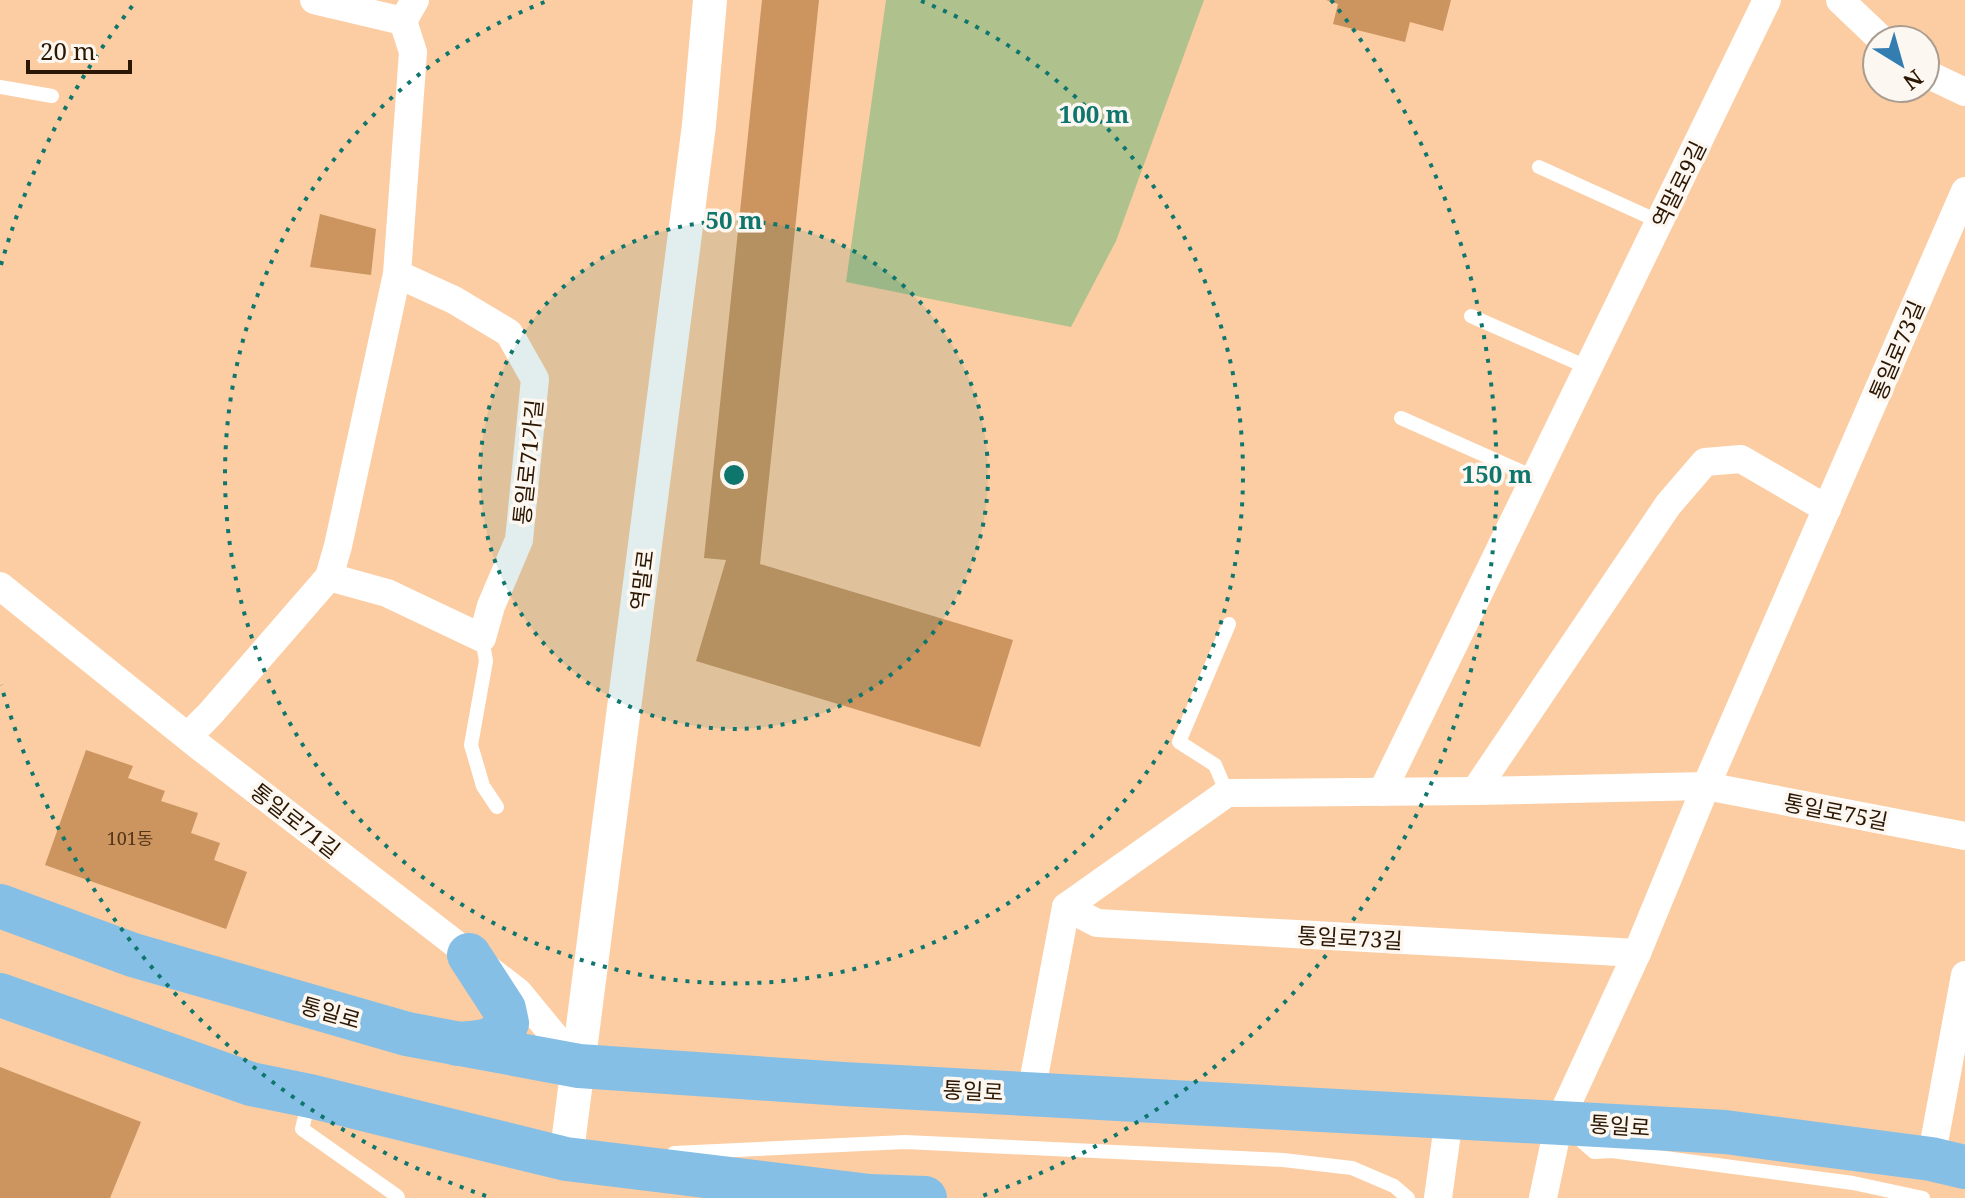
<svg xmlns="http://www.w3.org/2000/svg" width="1965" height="1198" font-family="'Noto Serif','Noto Sans KR',serif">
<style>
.green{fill:#afc18d}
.building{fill:#cc945f}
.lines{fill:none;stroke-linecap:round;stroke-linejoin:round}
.service{stroke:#fff;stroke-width:14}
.minor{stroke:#fff;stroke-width:28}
.tertiary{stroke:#fff;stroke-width:34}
.primary{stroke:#86bfe6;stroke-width:44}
.ring{fill:none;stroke:#0f766e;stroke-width:4;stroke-dasharray:4 8}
.labels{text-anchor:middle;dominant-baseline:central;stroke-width:7;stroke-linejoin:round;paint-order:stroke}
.number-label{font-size:18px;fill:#543619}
.street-label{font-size:22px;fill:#2c1702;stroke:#fdf7f1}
.centre{fill:#0f766e;stroke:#fdf7f1;stroke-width:4}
.ring-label{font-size:24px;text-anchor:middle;font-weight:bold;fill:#0f766e;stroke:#fdf7f1;stroke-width:7;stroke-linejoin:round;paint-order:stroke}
</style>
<rect width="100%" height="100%" fill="#fccda2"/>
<!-- green -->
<path class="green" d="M886,0H1204L1116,241L1071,327L846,282Z"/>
<!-- building -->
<g class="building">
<path d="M762,0H819L760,564L1013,640L980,747L696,661L726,560L704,558Z"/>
<path d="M1326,0H1451L1443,31L1410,22L1405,42L1333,24L1338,4Z"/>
<path d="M320,214L376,229L371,275L310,267Z"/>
<path d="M86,750L133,766L128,778L165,791L161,801L198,813L191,833L220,843L214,860L247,872L226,929L45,865Z"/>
<path d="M0,1067L141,1122L110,1198H0Z"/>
</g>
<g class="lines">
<!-- service -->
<g class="service">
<path d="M0,87L52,96"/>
<path d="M1539,167L1660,222"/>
<path d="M1471,316L1589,368"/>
<path d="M1401,418L1536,478"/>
<path d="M482,638L486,661L471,745L483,786L497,807"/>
<path d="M1227,793L1215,765L1179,742L1229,624"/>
<path d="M309,1100L302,1129L397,1196L398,1198"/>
<path d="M1576,1136L1594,1152L1612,1151L1853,1183L1923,1198"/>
<path d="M674,1153L905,1142L1283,1160L1352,1168L1394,1186L1408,1198"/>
</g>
<!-- minor -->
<g class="minor">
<path d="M314,0L403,21L415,0"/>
<path d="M1840,0L1882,40"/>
<path d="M1925,73L1965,92"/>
<path d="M329,577L387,593L482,638L491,606L519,540L535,379L509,333L454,300L397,274"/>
<path d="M0,586L199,746L518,992L579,1066"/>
<path d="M188,736L210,714L329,577L338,546L397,274L413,52L403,21"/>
<path d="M1475,791L1668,505L1705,462L1741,459L1827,509"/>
<path d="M1382,792L1767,0"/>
<path d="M1066,907L1097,923L1637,953"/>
<path d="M1031,1093L1066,907L1227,793L1475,791L1706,786L1965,836"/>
<path d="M1931,1159L1965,975"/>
<path d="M1438,1198L1449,1118"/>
<path d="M1543,1198L1559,1122L1637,953L1706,786L1965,191"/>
</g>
<!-- tertiary -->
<path class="tertiary" d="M566,1159L699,125L710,0"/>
<!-- primary -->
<g class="primary">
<path d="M0,906L133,955L407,1034L579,1066L843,1084L1725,1132L1931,1159L1965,1167"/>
<path d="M0,995L251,1084L310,1096L566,1159L870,1196L925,1198"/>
<path d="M458,1044C481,1041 493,1045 507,1023L504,1009L469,955"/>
</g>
</g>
<!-- distance rings -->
<circle cx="734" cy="475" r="254" fill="#0f766e" fill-opacity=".12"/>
<g class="ring">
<circle cx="734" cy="475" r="254"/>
<path d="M921 1A509 509 0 1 1 547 1"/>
<path d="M486 1196A763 763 0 0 1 1 685M1 265A763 763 0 0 1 137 0M1331 0A763 763 0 0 1 982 1196"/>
</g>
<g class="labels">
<!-- number labels -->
<g class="number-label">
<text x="130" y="838">101동</text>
</g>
<!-- street labels -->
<g class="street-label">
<text transform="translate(1678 184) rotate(-64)">역말로9길</text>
<text transform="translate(1896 350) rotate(-67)">통일로73길</text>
<text transform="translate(527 462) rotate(-84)">통일로71가길</text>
<text transform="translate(641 580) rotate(-83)">역말로</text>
<text transform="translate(1836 811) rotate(11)">통일로75길</text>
<text transform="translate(296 820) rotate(38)">통일로71길</text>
<text transform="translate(1350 937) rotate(3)">통일로73길</text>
<text transform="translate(331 1012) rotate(16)">통일로</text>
<text transform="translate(973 1090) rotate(3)">통일로</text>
<text transform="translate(1620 1125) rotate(4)">통일로</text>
</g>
</g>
<circle cx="734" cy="475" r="12" class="centre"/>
<g class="ring-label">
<text x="1094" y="123">100 m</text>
<text x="734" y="229">50 m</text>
<text x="1497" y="483">150 m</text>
</g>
<!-- north arrow -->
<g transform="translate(1901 64) rotate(143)"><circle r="38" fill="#fdf7f1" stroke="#a99d91" stroke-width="2"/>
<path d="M0-6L14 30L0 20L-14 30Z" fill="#347db1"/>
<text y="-12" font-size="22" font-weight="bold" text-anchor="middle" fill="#2c1702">N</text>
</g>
<!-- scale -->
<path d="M28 60v12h102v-12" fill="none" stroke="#2c1702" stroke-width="4"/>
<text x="40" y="60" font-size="24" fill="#2c1702" stroke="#fdf7f1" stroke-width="6" paint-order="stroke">20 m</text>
</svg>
